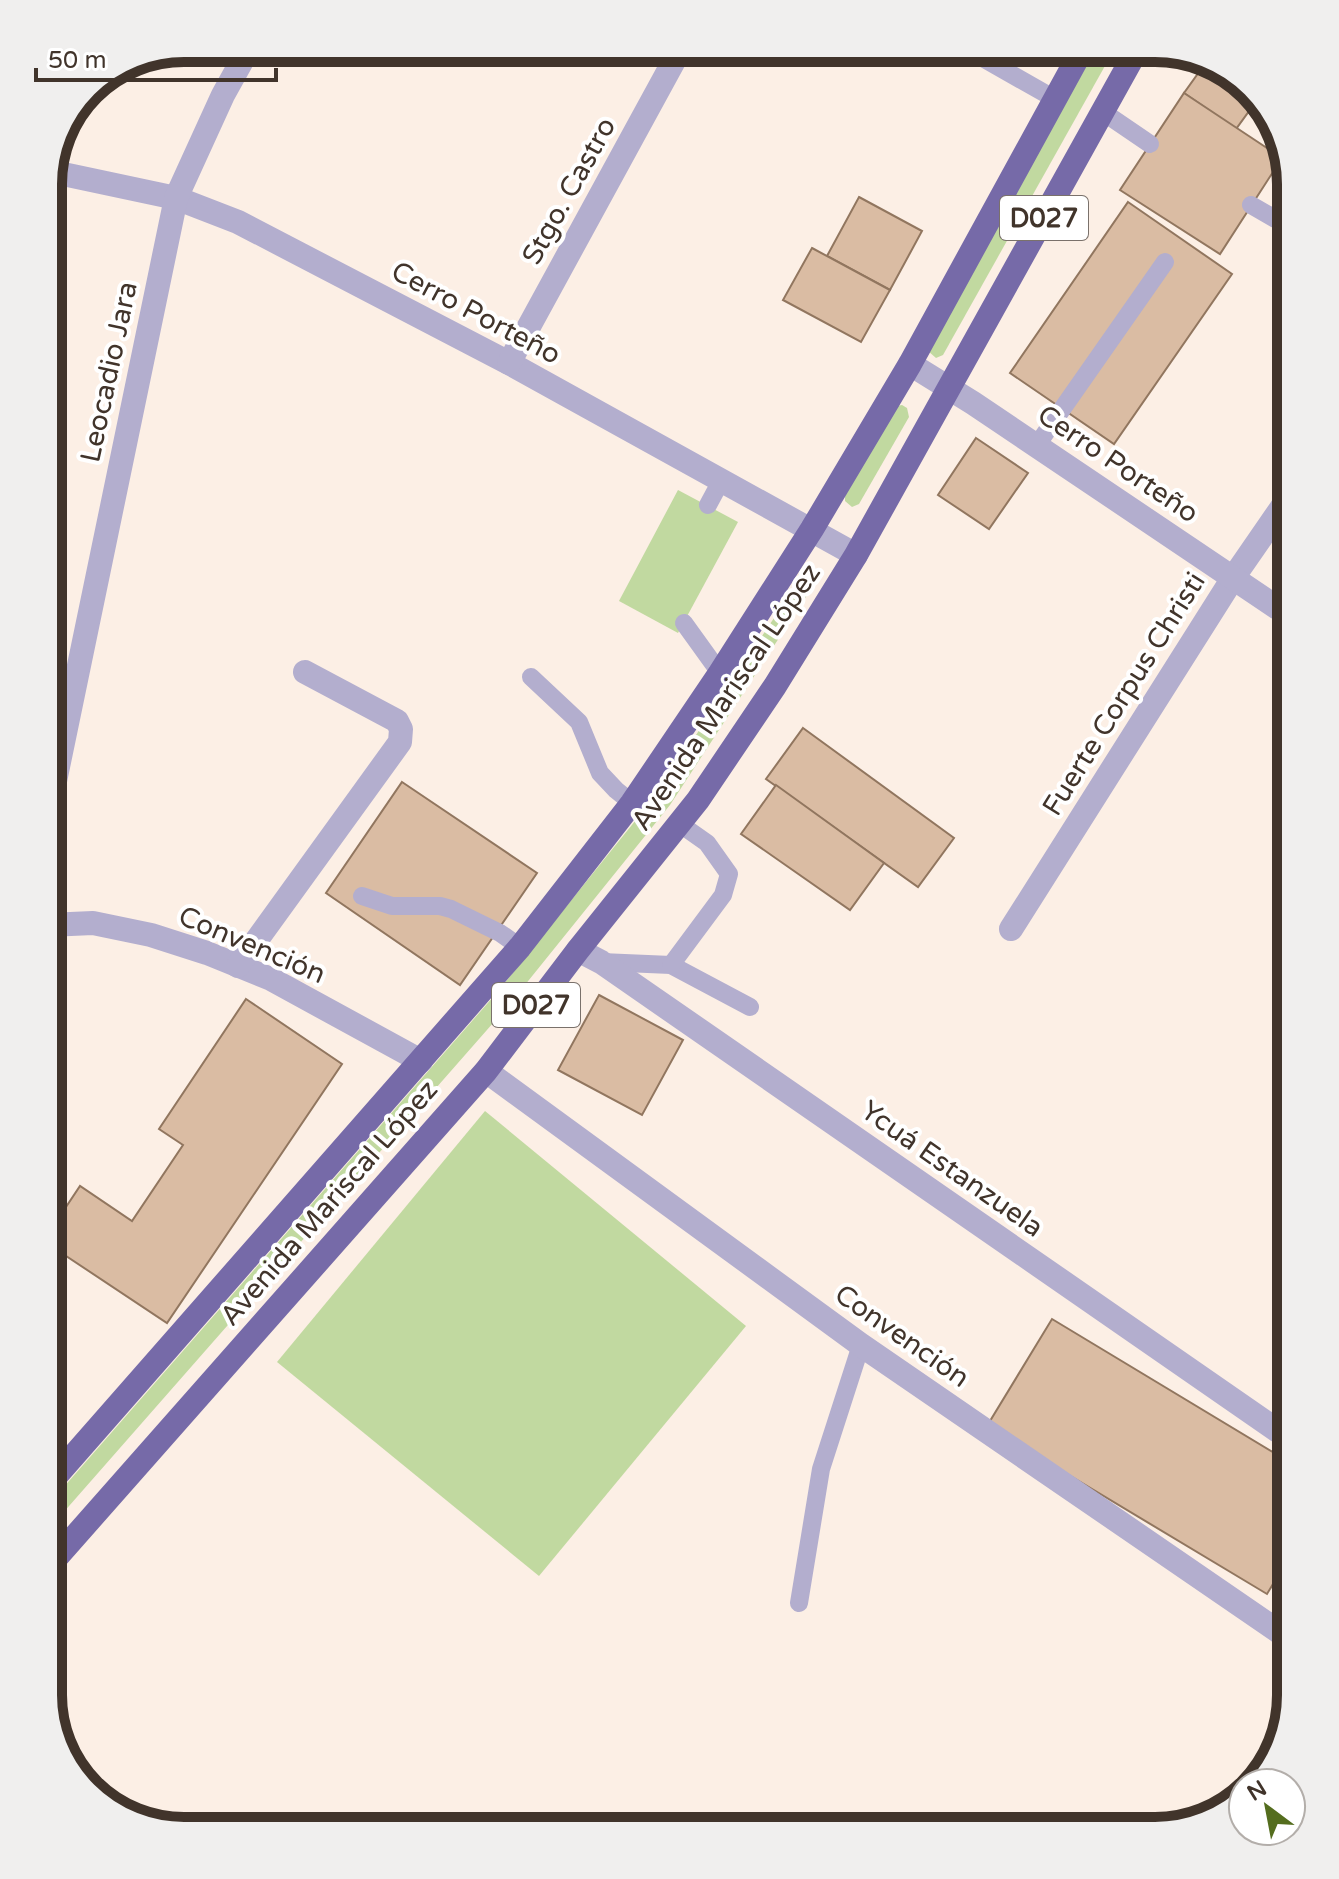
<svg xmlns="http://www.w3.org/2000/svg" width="1339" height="1879" font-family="'Varela Round',sans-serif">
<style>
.green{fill:#c1d9a0}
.building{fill:#dabca3;stroke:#91765f;stroke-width:2}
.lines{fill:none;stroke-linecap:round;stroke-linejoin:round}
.service{stroke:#b3aece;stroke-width:18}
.minor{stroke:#b3aece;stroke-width:24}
.tertiary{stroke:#b3aece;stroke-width:24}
.trunk{stroke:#766aa8;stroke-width:24}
.labels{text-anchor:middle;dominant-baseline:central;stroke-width:8;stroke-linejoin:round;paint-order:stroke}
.shield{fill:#fff;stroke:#7a716b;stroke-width:2}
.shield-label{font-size:26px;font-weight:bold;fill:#41342b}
.street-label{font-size:28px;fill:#41342b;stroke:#fff}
.rim{fill:none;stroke:#41342b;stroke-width:10}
</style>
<rect width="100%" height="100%" fill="#fcefe5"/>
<!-- green -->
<g class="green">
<path d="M1096,48H1115L943,355L936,358L928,351L929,347Z"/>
<path d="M902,405L907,408L909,417L859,504L852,507L845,501V496L897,406Z"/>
<path d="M678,490L738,522L678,633L619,601Z"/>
<path d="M802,576L810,578L813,586L670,805L508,1006L48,1530V1505L494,996L656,795Z"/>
<path d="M485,1111L746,1326L539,1576L277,1362Z"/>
</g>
<!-- building -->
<g class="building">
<path d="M1207,61L1224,66L1257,100L1236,129L1184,93Z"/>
<path d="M1184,93L1282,158L1220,254L1120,190Z"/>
<path d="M859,197L922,231L890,290L827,256Z"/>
<path d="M1128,202L1232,274L1114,444L1010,373Z"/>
<path d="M812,248L890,290L861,342L783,300Z"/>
<path d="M976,438L1028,473L989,529L938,495Z"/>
<path d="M803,728L954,838L918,887L766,779Z"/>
<path d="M402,782L537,873L460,985L326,893Z"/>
<path d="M776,785L884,863L850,910L741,834Z"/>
<path d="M599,995L683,1040L642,1115L558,1070Z"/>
<path d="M246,999L342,1064L167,1323L48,1244V1234L80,1186L132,1221L183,1145L159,1129Z"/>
<path d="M1052,1319L1291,1463V1554L1267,1594L987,1426Z"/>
</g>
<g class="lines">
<!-- service -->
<g class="service">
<path d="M965,48L1055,99"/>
<path d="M1103,112L1150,144"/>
<path d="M1251,205L1291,228"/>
<path d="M1037,445L1165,262"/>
<path d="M708,505L722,479"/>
<path d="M684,623L720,673"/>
<path d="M531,677L579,722L600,773L616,790L632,803"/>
<path d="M362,896L392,906H440L451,909L500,933L520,947"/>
<path d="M601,962L671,965L750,1007"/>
<path d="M671,965L723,895L729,874L707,843L680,824"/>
<path d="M799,1603L821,1469L861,1345"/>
</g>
<!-- minor -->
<g class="minor">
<path d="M49,171L176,198L238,222L509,363L856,555"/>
<path d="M509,363L681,48"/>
<path d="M48,815L176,198L223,95L249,48"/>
<path d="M48,925L93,923L151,935L207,953L271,979L421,1061"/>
<path d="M1011,929L1233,578L1291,494"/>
<path d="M578,950L601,962L1291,1440"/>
<path d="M238,966L400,742L401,729L397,721L305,672"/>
<path d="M486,1071L861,1345L1291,1640"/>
</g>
<!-- tertiary -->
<path class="tertiary" d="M910,364L973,403L1291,617"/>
<!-- trunk -->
<g class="trunk">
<path d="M48,1485L520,947L632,803L720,673L812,529L910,364L1083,48"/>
<path d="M48,1567L486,1071L578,950L698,800L775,686L856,555L1138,48"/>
</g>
</g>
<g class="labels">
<!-- shield labels -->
<g class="shield">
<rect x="1000" y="196" width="88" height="44" rx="6"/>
<rect x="492" y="983" width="88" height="44" rx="6"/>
</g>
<g class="shield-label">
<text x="1044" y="218">D027</text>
<text x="536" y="1005">D027</text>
</g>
<!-- street labels -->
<g class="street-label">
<text transform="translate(569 191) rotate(-61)">Stgo. Castro</text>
<text transform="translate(476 313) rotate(28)">Cerro Porteño</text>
<text transform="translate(109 372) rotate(-78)">Leocadio Jara</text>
<text transform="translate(1118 464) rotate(34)">Cerro Porteño</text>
<text transform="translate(1124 694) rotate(-58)">Fuerte Corpus Christi</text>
<text transform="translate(726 697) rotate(-56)">Avenida Mariscal López</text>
<text transform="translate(252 945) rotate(23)">Convención</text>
<text transform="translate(952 1169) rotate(35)">Ycuá Estanzuela</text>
<text transform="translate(329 1203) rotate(-49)">Avenida Mariscal López</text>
<text transform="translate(902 1336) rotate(35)">Convención</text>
</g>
</g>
<!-- crop -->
<path d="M0 0H1339V1879H0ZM184 62H1155A122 122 0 0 1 1277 184V1695A122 122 0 0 1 1155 1817H184A122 122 0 0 1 62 1695V184A122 122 0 0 1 184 62Z" fill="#f0efee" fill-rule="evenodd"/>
<path class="rim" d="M184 62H1155A122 122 0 0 1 1277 184V1695A122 122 0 0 1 1155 1817H184A122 122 0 0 1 62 1695V184A122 122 0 0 1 184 62Z"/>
<!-- north arrow -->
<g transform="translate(1267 1807) rotate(328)"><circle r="38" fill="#ffffff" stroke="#b3aeaa" stroke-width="2"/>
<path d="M0-6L14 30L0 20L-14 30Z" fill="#546d1e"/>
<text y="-12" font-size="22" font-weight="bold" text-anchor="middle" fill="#41342b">N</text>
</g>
<!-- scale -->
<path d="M36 68v12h240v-12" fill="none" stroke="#41342b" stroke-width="4"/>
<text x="48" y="68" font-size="24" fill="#41342b" stroke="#ffffff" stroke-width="6" paint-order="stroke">50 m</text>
</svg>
